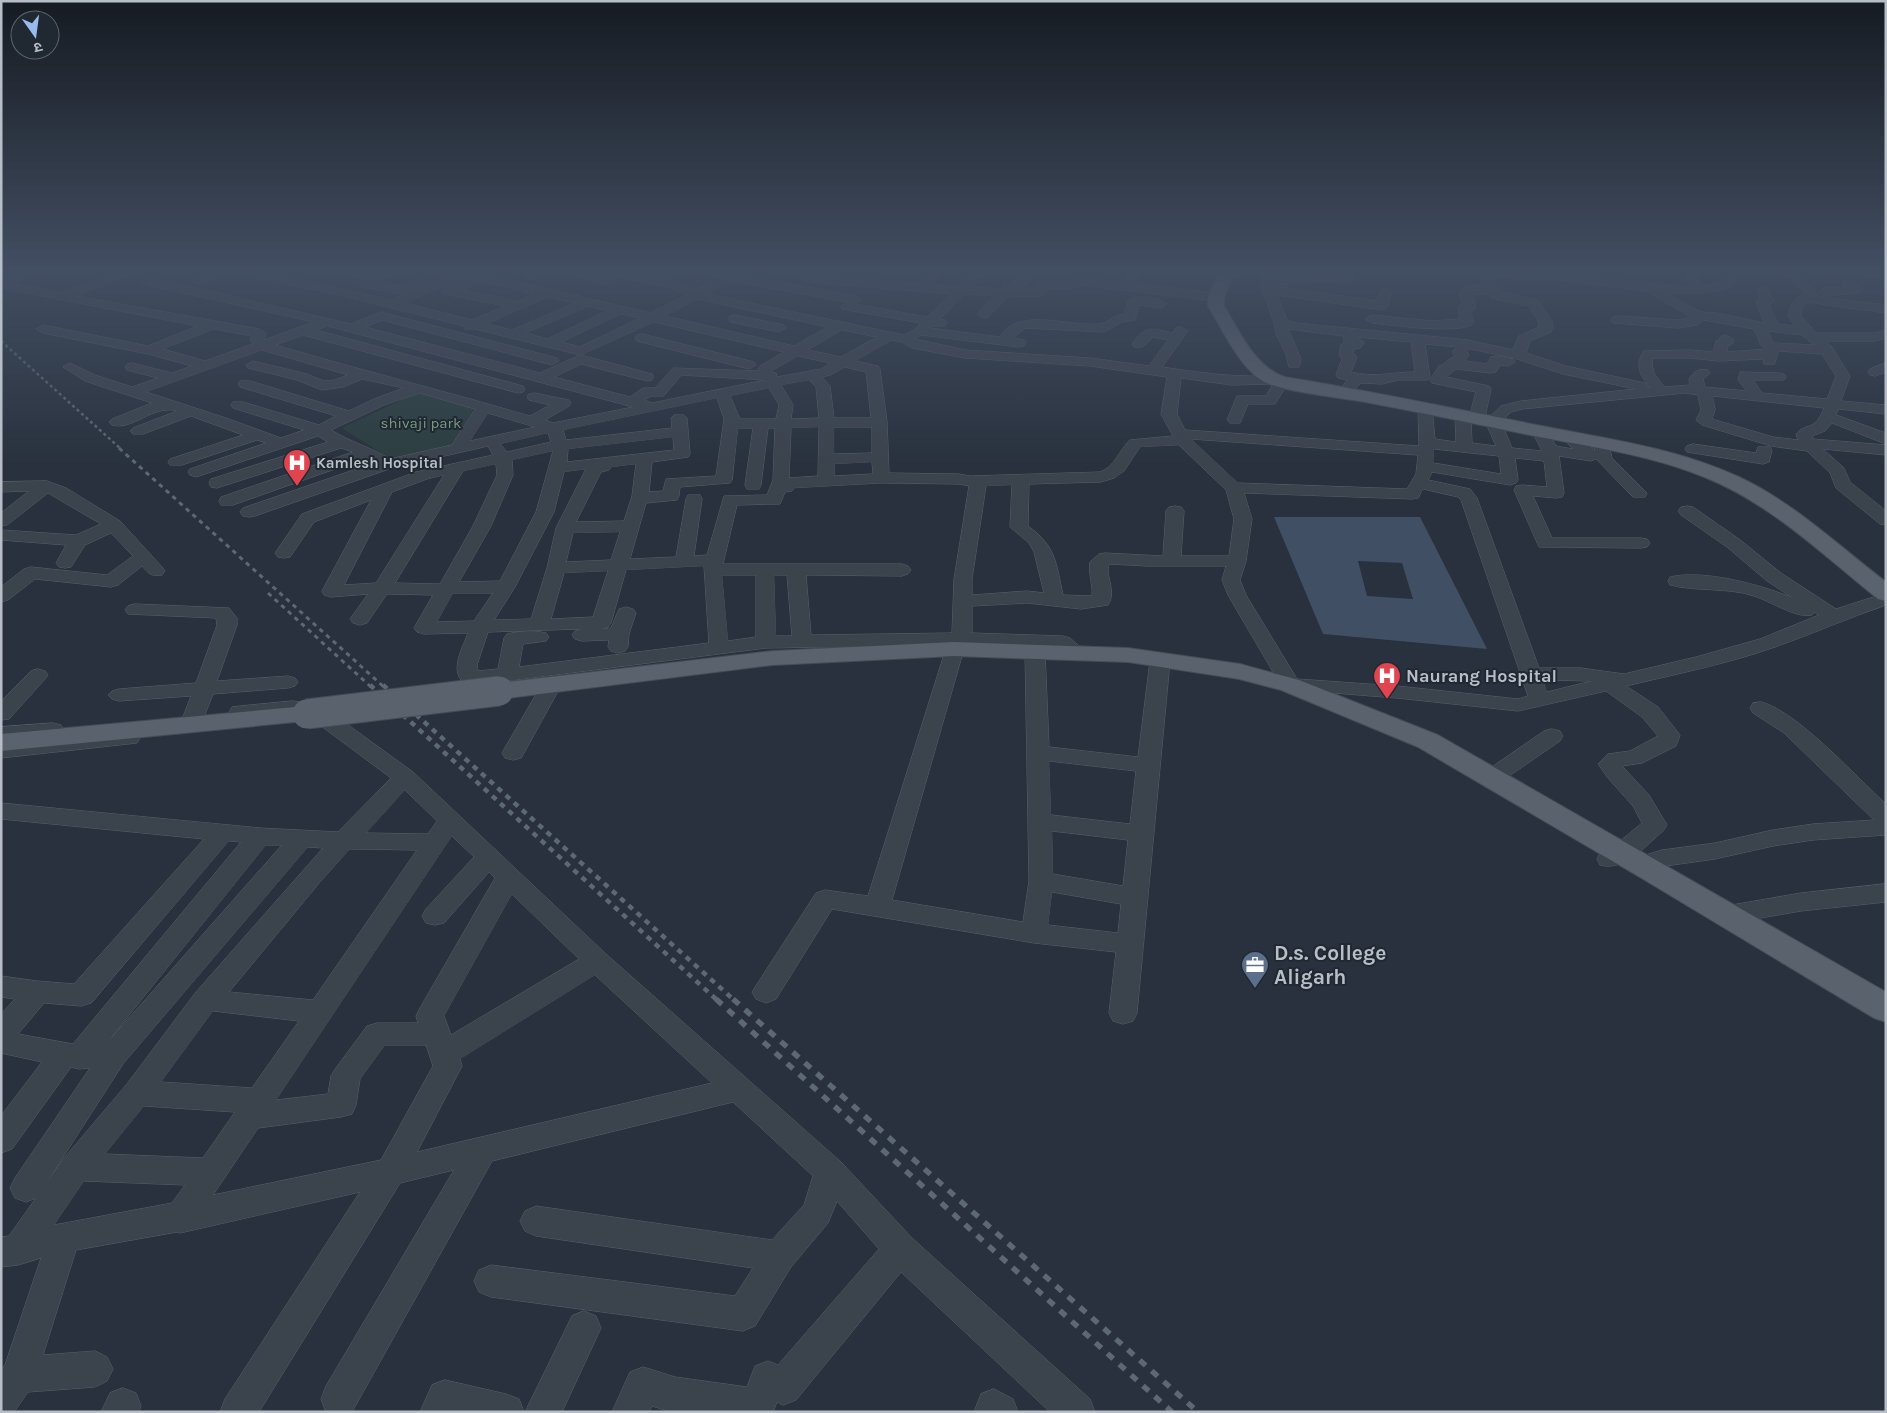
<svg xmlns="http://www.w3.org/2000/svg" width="1887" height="1413" font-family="Karla,'Noto Sans Devanagari',sans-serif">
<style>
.green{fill:#2b3e3f}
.water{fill:#404f64}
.pier{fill:#28313d}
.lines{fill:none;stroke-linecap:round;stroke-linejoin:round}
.minor-casing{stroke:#59616b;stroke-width:1}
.major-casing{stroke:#454c56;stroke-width:2}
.minor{fill:#3b434d;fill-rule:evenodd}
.major{fill:#5a626d;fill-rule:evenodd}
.rail-far3{stroke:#5e6774;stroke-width:2.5;stroke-dasharray:3 3;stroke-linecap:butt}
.rail-far2{stroke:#5e6774;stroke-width:3;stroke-dasharray:4.5 4.5;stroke-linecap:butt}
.rail-far1{stroke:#5e6774;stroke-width:4.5;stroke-dasharray:5.5 5.5;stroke-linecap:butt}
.rail{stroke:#5e6774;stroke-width:5.5;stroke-dasharray:8 8;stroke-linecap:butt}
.major-bridge-casing{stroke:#454c56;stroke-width:31;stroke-linecap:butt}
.major-bridge{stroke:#5a626d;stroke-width:29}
.labels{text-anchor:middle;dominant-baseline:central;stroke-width:4;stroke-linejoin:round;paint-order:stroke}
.far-park-label{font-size:15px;fill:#789b80;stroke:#202832}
.far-poi-label{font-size:15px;font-weight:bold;fill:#b8bec8;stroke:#202832;text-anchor:start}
.poi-label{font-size:18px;font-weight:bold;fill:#b8bec8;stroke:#202832;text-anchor:start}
.near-poi-label{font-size:21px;font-weight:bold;fill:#b8bec8;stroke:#202832;text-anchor:start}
</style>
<rect width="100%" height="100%" fill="#28313d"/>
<!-- green -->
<path class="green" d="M419,392L474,408L453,444L445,448L392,460L342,428Z"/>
<!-- water -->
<path class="water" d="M1274,517H1420L1487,649L1323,634Z"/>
<!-- pier -->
<path class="pier" d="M1358,561L1402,563L1413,599L1367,596Z"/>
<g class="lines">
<defs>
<g id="minor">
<path d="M27,268H45L13,283L62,293L128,268H146L77,296L259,329L266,333L264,340L314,322L148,285L142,281L148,277L351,324L381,312L557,358L559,361L552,365L382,320L365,327L540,373L580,355L475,329H465L464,326L339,295L227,271L202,283H194L192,280L213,268H246L263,272L273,268H281L283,271L277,275L391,300L452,274L435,268H458L651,313L686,295L668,287L594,272L588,268H614L654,277L673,268H690L668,280L695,290L723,275L699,274L697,271L699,268H738L744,272L739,275L855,296L861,300L855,304L927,317L951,294L808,282L802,278L808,274L917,284L934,268H948L931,285L958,287L977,268H990L971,287L1004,289L1024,274H1032L1034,277L1022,289L1036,288L1043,281H1068L1079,277L1124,283L1131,268H1143L1136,284L1216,293L1222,297L1216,301L1080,285L1069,289L1050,288L1043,295L1039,296L1008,297L988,317L983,318L977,314L994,296L964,294L940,319L945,320L947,323L945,326H933L930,328L1000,337C1017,306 1070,327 1099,324C1108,323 1114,315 1124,314L1128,301C1134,294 1161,297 1167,304L1161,308L1139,305L1135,320L1122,322L1104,332L1025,328L1013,338L1024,340L1026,343L1024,346L1019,347L921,335L915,339L965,350L1090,358L1149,366L1168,340L1153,337C1147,343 1144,349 1134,347L1132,344C1146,325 1151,328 1173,333L1176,328L1181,327L1188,331L1162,367C1196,372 1229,377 1264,376C1273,376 1284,374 1289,382L1275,404H1248L1240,423H1230L1227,420L1237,396H1266L1273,384L1232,385L1181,378L1177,414L1185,430L1419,446L1418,408L1420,405H1430L1432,408L1435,439L1456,442L1455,415L1458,412L1463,410L1470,414L1476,392L1432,383L1430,380L1439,366C1446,364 1447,359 1454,357L1455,356L1452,352L1457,347L1425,344L1430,377L1428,380H1398L1382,384L1361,383L1355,389H1345L1343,386L1347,380L1338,378L1336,375L1342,359L1339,355L1341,345L1344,342V336L1288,329L1301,359L1299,367H1289L1286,354L1276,334L1274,323L1260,283L1261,273L1226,278L1222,277L1220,274L1222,271L1242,268H1281L1273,272L1272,279L1313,273L1355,275L1357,278L1355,281L1351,282L1313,281L1273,286L1377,301L1381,289L1385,288L1391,292L1388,306L1382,310L1277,295L1287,320L1296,323L1468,340L1513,350L1519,336L1539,327L1538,321L1529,306L1491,298L1488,294H1472L1476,308L1471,312L1474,323C1463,335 1390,325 1372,323L1365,319L1372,315L1432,321L1460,319L1458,307L1462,304L1459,292C1465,285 1475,285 1484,286L1481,281L1483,278H1491L1500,292L1538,300L1552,321L1553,329L1551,332L1530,341L1526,353L1566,366L1645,383L1647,386L1646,388H1650C1640,375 1634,365 1644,351L1690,350L1713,352L1716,341L1719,340L1721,336L1726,335L1733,339V343L1727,347V352L1767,349L1761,345L1754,329L1704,320L1697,325L1679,328L1613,323L1611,320L1613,317L1618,316L1679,320L1691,317L1646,291L1558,280L1381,272L1375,268H1474L1533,271L1689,287H1691L1684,277L1688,268H1700L1696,277L1702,286L1718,283L1736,268H1753L1740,276L1731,286L1723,290L1705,293H1665L1701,312L1717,313L1764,323L1756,301L1760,298L1757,291L1759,288H1767L1774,301L1769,305L1778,324L1795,326L1788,316C1790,306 1794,296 1805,294L1779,268H1792L1814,289L1818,296L1886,305V313L1807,302L1802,308L1801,316L1816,333H1875L1886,330V338L1876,341H1825L1832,347L1850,376L1841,401L1886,405V414L1838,409L1836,415L1886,433V444L1832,423L1825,431L1812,436L1813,439L1886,445V455L1823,449L1844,468L1850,482L1886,511V525L1880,524L1836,488L1830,473L1807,451L1771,446L1702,425L1696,420L1701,410L1698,395L1685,393L1522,409L1511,412L1501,422L1512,448L1542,451L1532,431L1535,428H1545L1556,446L1573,449L1561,437L1564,434C1576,431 1586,443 1595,451L1594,444L1596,441H1608L1612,458L1647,493L1645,497H1633L1596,459L1591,461L1559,456L1564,493L1562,497L1556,498L1533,496L1552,538H1641L1647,539L1650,543L1647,547L1641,548L1539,547L1514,490L1516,486L1522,485L1547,487L1544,461L1515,458L1518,480L1516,483L1510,485L1432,472L1428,480L1470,489L1477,498L1539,668H1581L1624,674L1696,657L1760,639L1819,615L1814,612L1812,615C1797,619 1770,601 1754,596C1727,587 1698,592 1670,585L1668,581L1670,577C1704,569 1762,585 1793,598L1767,581L1727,547L1681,515L1678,511L1681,507L1687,506L1693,507L1739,539L1781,573L1836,609L1886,593V605C1848,618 1812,634 1775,647C1727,664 1676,674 1626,686L1658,707L1680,735L1676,746L1642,763L1622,766L1649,795L1667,825L1663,831C1646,845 1625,872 1600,865L1597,859L1600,853L1613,847L1642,823L1633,806L1608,778L1598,764L1608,754L1630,751L1658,736L1642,717L1606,691L1518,711L1397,698L1283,689L1228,595L1222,580L1226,566H1147L1109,564C1105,576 1117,592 1108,605L1081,609L1027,603L972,606V633L1063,636L1070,638L1088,654L1085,658C1068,663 1069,651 1057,648C1052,647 1045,647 1040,647L1045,652L1049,747L1138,757L1150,661L1153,657L1160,655L1167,657L1170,661L1137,1013L1133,1021L1123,1024L1113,1021L1109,1013L1116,952L1034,943L832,909L776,999L766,1003L756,999L752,992L816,893L825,890L868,896L947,645L766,648L507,681L479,683L461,680C451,667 463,647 468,633L424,634L417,632L414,628L433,595L387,594L367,623L360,625L353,623L350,619L368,594L331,597L324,595L322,591L371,500L314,522L290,557L284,558L278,557L275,553L302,514L416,472L493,455L488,446L392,468L255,516L249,517L243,516L240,512L243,508L374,463L366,458L233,505H221L219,501L221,497L353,452L341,448L217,488L211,487L209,483L211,479L328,442L318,436L196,477L190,475L188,472L190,469L266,443L257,440L182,465H170L168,462L170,459L243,435L191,416L143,434H133L130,431L133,428L177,411C153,404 133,431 112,425L109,422L112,419L152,403L85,381L63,367L70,363L95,375L132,387L158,378L127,370L125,367L127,364L132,363L172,373L192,366L148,354L43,333L36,329L43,325L148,346L198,326L1,288V279ZM465,277L468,278L445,288L443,291L445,294L505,306L472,320L405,303ZM482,281L534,294L517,301L462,290ZM731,281L847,302L841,306L842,309L920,323L917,328L904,335L707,294ZM548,297L575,303L512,330L487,324ZM697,299L828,327L794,346L665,316ZM589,306L607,311L547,339L526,333ZM621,314L640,318L580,347L562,342ZM654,322L784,352L760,366L758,369L759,371L673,368L655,388H643L630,397L554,377L581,364L647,381L652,380L654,377L652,374L581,355ZM328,326L347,331L633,407L553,423L545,420L569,406L571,403L569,400L534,393L529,394L527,397L529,400L550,405L530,416C445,391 360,370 275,345L303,335L518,393L523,392L525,389L523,386L316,330ZM214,329L252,336L250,340L253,344L205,361L163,349ZM842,330L877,337L841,357L808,350ZM1768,331L1802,335L1814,345L1774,343ZM1358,337L1411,342L1415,372C1392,372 1375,378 1351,372L1357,357L1353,353L1354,349L1360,348L1364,343ZM892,340L902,342L912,348L965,358L1090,366L1167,377L1161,414L1173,436L1130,440C1119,450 1115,467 1100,472L970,476L959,474L889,473L887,422L880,369L878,366L855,361ZM1471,349L1514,358L1563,374L1636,389L1521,401L1501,406L1485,421L1496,446L1472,443L1471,419L1477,422L1482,420L1485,417L1491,389L1489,386L1446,377L1456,369L1491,373L1496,372L1500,365L1508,366L1515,362L1513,359L1496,356L1491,357L1487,364L1465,361L1469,355L1467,352ZM262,350L348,375L335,380L324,381L307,374L253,361L246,365L248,368L297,380L322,390L343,387L362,379L404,388L374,399L349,411L250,381H240L238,384L240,387L336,416L319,425L243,402H233L231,405L233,408L304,430L281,438L226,418L146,392ZM1779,351L1822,354L1836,376L1827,399L1762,393L1753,380H1784L1786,377L1784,374L1779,373L1740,372L1738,380L1747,391L1705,387L1703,379L1710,373L1708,370C1699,368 1694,371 1689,379L1690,385L1664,387L1654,373L1652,363L1653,358H1690L1719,361L1763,359L1764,364H1774ZM798,356L830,363L821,369L777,377L776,373L770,372ZM845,367L866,372L871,418H834L830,386L822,377L830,375ZM682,375L765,380L652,403L644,400L651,396H663ZM809,380L816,387L819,418L791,419L793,405L781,385ZM769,388L779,405L776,419H740L730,396ZM420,393L475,409L452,445L390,459C371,447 350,442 331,430L384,405ZM1713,396L1824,408C1814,433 1807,421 1796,434L1798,440L1773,437L1712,419L1715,410ZM717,398L724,419L716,476L666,479L663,491L649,492L652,462L688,457L690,454L687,418L684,415H674L671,418L672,428L566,440L563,430ZM488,413L535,427L470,441ZM819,427L818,476L789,478L791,428ZM834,427H872V453L834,454ZM738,428H753L745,485L747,489H759L761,485L768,428H775L773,480L767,495L724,496L707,555L694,556L702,499L700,495H688L686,499L676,557L630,559L646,503L677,500L679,496L680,487L730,483L732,480ZM548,433L551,442L507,452L500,444ZM673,437L674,450L567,462L568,449ZM1191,439L1418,455L1416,474L1407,489L1238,483ZM1179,445L1226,490L1234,519L1229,556H1181L1184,511L1181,507L1175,506L1169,507L1166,511L1163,556L1105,553L1099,554L1090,562C1088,573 1093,584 1092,596L1063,595C1056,563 1056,546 1028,526L1029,484L1101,482L1114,478L1124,471L1140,447ZM1434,449L1499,456L1501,474L1433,463ZM553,451L536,512L500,581L459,582L491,526L513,475L512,460ZM872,462L873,474L834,476V464ZM496,464L497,475L473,526L440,584L395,583L463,471ZM636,464L632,496L624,521L576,522L601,472L609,470L611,467ZM586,469L556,528L547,568L531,619L494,620L515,587L554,512L564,472ZM444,475L376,583L344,585L392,492L427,479ZM881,483L959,484L969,486L954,579L952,633L811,635L806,575L902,576L908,574L911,570L908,566L902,564H723L737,505L780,504L785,492L792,491L794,488ZM1012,485L1010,527L1029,543L1034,552L1044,593L1027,591L972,595V579L986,486ZM1423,489L1458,497L1461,500L1528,696L1518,699L1397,686L1297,679L1246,595L1240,580L1246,561L1252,519L1244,493L1412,499L1418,498ZM620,532L611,560L566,562L573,533ZM704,566L709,643L519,667L523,644L546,641L549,637L546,633C534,630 519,631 507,634L504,638L498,669L478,671L477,665L488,632L581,629L575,631L572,635L575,639L582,641L609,640L608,647L611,651L618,653L625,651L628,647L629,634L636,613L633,609L626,607L619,609L611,628L602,629L608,627L611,623L626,570ZM608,571L593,617L551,619L564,573ZM722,575H756V637L728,641ZM774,575H787L792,636H776ZM453,593H493L474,621L437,622ZM961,645L1031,647L1025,652L1029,881L1023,922L892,900L964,649ZM1543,680L1592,681L1547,692ZM1049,761L1136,771L1130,824L1051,815ZM1052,831L1128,840L1123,886L1053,874ZM1052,892L1121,904L1118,933L1048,925Z"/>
<path d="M330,268L360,270L383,268L361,278L332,271Z"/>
<path d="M389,268H407L376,282L402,286L422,278L428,282L426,285L403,294L362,287L356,283L360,279Z"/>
<path d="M538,268H556L530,280L524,276Z"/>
<path d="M562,268H575L612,278L614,281L608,285L563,273Z"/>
<path d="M1823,268H1862L1886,271V279L1829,272Z"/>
<path d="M1849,279C1855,281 1858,285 1861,290L1859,293L1825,296L1819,292L1825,288L1846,287L1843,283Z"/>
<path d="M735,315L784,325L786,328L779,332L730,322L728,319L730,316Z"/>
<path d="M642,334L754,362L756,365L749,369L637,341L635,338L637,335Z"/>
<path d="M1886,363V372L1875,376L1870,375L1868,372L1870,369Z"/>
<path d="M1693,444L1756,453L1758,447H1770L1772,450L1769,462L1763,464L1687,452L1685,449L1687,446Z"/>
<path d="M47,481L66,488L120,521L162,567L165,571L162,575C152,577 149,574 142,566L118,585L111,587L35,579L8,600L1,602V587L24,569L31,567L107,575L133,556L111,533L85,545L71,567L65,568L59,567L56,563L66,545L1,540V530L76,535L101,524L48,493L7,525L1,526V513L29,491L1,492V482Z"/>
<path d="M135,604L229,608L237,618V625L217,681L288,676L295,678L298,682L295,686L288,688L213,694L202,722L194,724L186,722L183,717L191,696L119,701L112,699L108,695L112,691L119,689L196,683L217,625L216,618L128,614L125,610L128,606Z"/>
<path d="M38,669L45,671L48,675L45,679L9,719L1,720V701L31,671Z"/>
<path d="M552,678L559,680L562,684L524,753L521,758L513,760L505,758L502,753L542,684L545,680Z"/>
<path d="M292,701L318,703L413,772L606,954L841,1162L912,1238L1090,1399L1095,1412H1050L901,1272L796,1400L783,1405L777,1402L773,1412H671L652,1406L649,1412H612L630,1372L643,1367L675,1377L747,1387L755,1366L768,1361L778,1365L879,1249L837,1201L828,1223L791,1267L755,1326L743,1331L491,1297L479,1292L474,1281L479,1270L491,1265L735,1296L753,1268L536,1236L525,1231L520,1221L525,1211L536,1206L772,1240L804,1205L813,1176L733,1102L492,1161L352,1412H326L321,1399L326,1386L454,1170L400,1183L259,1412H220L225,1399L360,1192L180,1233L177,1232L76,1250L43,1355L95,1351L107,1357L113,1369L107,1381L95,1387L28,1392L14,1412H1V1370L5,1365L41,1258L18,1265L1,1267V1237L9,1236L36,1198L26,1202L15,1198L10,1188L15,1178L90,1068L79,1069L71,1067L12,1149L1,1153V1116L42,1062L1,1053V1014L15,999L1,997V976L37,981L74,984L204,839L1,819V803L260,828L338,832L391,778L305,714L292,713L240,718L232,717L229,712L232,707L240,706ZM405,790L437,821L428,834L366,833ZM452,836L474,857L426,909L422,916L426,923L435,925L444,923L489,872L495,878L420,1008L416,1016L418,1023H377L367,1026L336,1068L331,1076L328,1094L276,1100ZM229,841L241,842L73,1044L18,1034L44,1003L81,1006L91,1003ZM266,845H282L106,1044ZM308,847L323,848L196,992L127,1084L65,1157L47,1182L123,1064ZM350,849L417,850L313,1000L229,992L320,882ZM512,894L579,959L451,1035L444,1016ZM595,975L712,1083L417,1152L462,1066L460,1059ZM213,1011L299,1021L252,1088L161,1082ZM385,1045H426L433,1066L381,1160L213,1195L258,1128L341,1117L352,1114L356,1105L360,1079ZM144,1106L235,1112L203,1158L105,1154ZM84,1181L185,1185L172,1203L54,1225Z"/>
<path d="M1761,702C1796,710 1857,778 1886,804V835L1813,840L1773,846L1715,859L1665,866L1642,874L1633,871L1630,865L1633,859L1662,850L1715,843L1773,830L1813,824L1874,820L1784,733L1753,713L1750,708L1753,703Z"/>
<path d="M53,723L61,725L64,730L61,735L1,741V727Z"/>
<path d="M1552,729L1560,731L1563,736L1560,741L1499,783L1491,785L1483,783L1480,778L1483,773L1544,731Z"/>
<path d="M129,731L137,733L140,738L137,743L1,758V744Z"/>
<path d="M1886,884V902L1801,911L1726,924L1717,922L1713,915L1717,908L1726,906L1801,893Z"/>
<path d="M584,1311L596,1316L601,1328L562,1412H525L572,1316Z"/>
<path d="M445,1380L506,1394L519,1399L524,1412H420L432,1385Z"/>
<path d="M123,1388L136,1393L141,1406L139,1412H101L110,1393Z"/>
<path d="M994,1389L1013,1399L1018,1412H974L981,1394Z"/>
</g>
<g id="major">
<path d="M1221,268H1236L1224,297V306C1240,332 1255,367 1285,377C1371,391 1456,409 1542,426C1608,439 1677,448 1739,477C1793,502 1839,546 1886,582V601L1878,599C1823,555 1770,503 1704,477C1653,456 1598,448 1545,438C1485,426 1425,413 1365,402C1343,398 1276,391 1261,380C1237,363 1223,330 1208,306V297Z"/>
<path d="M954,642L1128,648L1240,664L1299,680L1438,735L1886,992V1022L1874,1018L1643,879L1418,747L1281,690L1239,679L1128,662L954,656L773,665L499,699L490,696L486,691L490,686L499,683L773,651Z"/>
<path d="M307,706L316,708L320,714L316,720L1,751V734Z"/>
</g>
</defs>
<!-- minor casing -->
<use href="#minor" class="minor-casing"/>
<!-- major casing -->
<use href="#major" class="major-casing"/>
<!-- minor -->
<use href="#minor" class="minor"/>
<!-- major -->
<use href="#major" class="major"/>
<!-- rail-far3 -->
<path class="rail-far3" d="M1,341L121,449"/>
<!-- rail-far2 -->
<g class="rail-far2">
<path d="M119,448L384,687"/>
<path d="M268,593L371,687"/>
</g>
<!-- rail-far1 -->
<g class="rail-far1">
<path d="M370,685L717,1000"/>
<path d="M383,685L734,1000"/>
</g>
<!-- rail -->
<g class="rail">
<path d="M716,999L1172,1412"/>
<path d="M733,999L1198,1412"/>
</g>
<defs>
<path id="major-bridge" d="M307,714L499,691"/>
</defs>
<!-- major-bridge casing -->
<use href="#major-bridge" class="major-bridge-casing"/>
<!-- major-bridge -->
<use href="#major-bridge" class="major-bridge"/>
</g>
<!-- sky -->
<linearGradient id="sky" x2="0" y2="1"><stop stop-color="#161b22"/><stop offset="0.58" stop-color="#424e62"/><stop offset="1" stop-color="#424e62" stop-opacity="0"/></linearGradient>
<rect width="1887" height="466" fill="url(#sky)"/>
<!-- icons -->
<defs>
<symbol id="hospital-pin" viewBox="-11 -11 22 30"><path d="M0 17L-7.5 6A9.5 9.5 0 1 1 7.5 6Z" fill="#e0444e" stroke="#202832"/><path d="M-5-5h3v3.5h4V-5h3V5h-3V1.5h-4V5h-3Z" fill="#fff"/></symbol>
<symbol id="office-pin" viewBox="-11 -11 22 30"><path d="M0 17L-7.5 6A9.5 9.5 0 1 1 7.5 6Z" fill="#5c6f8a" stroke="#202832"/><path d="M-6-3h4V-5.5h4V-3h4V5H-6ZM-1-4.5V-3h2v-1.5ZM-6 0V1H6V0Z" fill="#fff"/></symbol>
</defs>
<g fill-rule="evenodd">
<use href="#hospital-pin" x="281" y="447" width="32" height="43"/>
<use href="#hospital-pin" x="1371" y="660" width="32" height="43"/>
<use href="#office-pin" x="1239" y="949" width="32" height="43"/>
</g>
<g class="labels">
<!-- far-park labels -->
<g class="far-park-label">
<text x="421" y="423">shivaji park</text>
</g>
<!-- far-poi labels -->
<g class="far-poi-label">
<text x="316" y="463">Kamlesh Hospital</text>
</g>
<!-- poi labels -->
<g class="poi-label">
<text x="1406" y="676">Naurang Hospital</text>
</g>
<!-- near-poi labels -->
<g class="near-poi-label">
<text x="1274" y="953">D.s. College<tspan x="1274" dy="24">Aligarh</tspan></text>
</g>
</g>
<!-- border -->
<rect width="1887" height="1413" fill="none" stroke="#b8bec8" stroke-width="5"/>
<!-- north arrow -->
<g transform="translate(35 35) rotate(166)"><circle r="24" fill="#202832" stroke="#5d646e"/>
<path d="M0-4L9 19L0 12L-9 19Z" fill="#98baed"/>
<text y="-8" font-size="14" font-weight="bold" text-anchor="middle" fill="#b8bec8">उ</text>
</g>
</svg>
